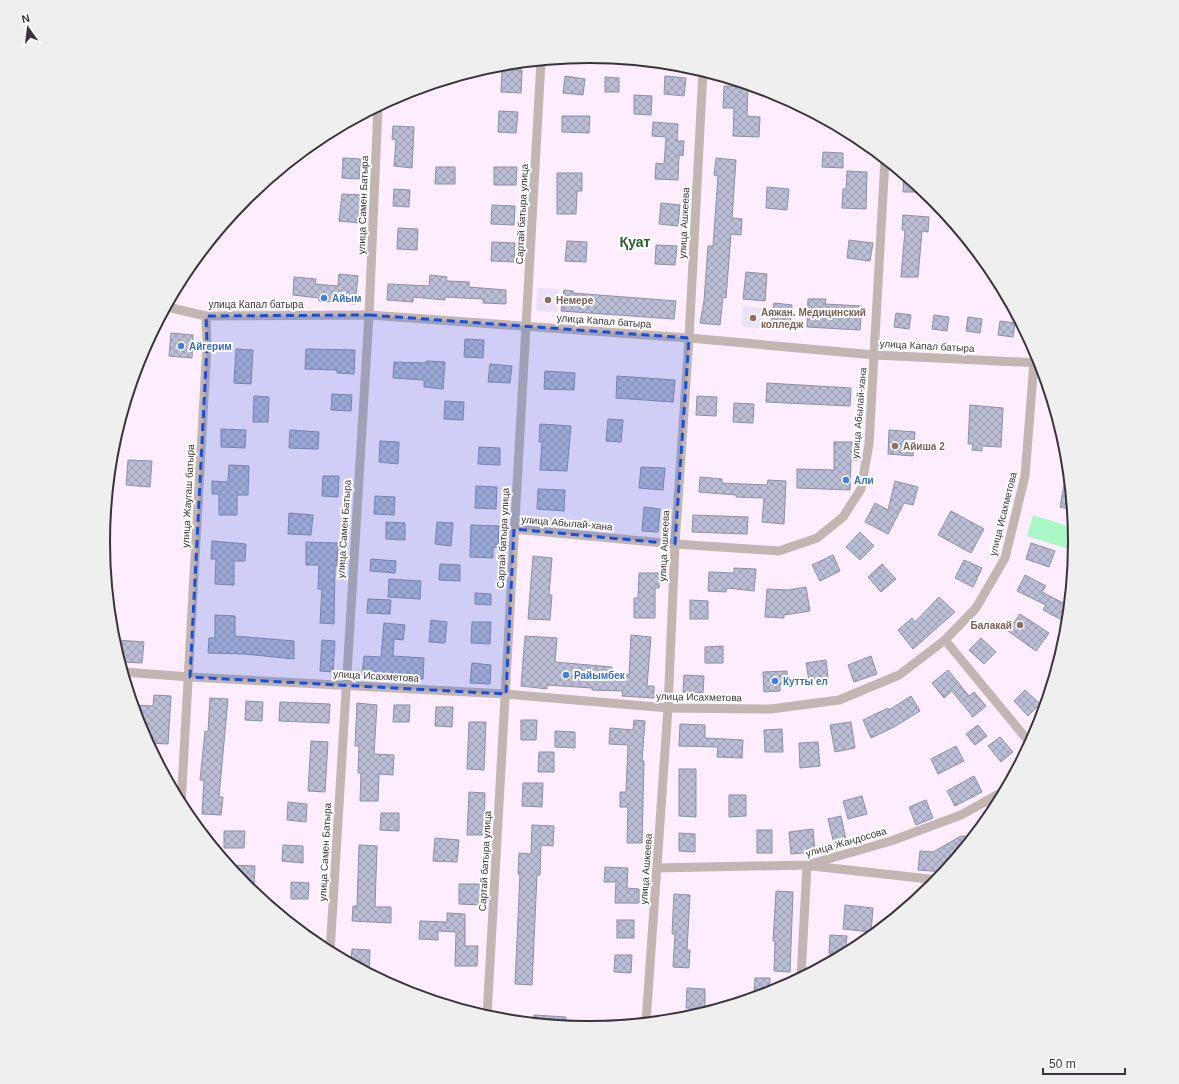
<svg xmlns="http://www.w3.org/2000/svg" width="1179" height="1084" font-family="Arial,sans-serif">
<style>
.education{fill:#eae1f6}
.pitch{fill:#aaf7c7}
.building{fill:url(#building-cross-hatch);stroke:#8c8fa6}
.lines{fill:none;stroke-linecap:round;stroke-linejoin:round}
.minor{stroke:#c2b5b2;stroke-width:9}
.marked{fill:#1d4ed8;fill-opacity:0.2;stroke:#1d4ed8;stroke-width:3;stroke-dasharray:8 5;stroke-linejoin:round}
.shop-dot{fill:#3f7fe0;stroke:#fff;stroke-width:1.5}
.education-dot{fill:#8d6e63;stroke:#fff;stroke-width:1.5}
.labels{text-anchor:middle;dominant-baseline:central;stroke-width:4;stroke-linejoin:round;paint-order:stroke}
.street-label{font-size:10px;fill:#3a333b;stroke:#fff}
.shop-label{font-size:10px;font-weight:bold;fill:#366cbe;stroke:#fff;text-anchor:start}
.education-label{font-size:10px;font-weight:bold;fill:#785e54;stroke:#fff;text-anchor:start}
.district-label{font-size:14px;font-weight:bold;fill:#25602f;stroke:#fff}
.rim{fill:none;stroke:#3a333b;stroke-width:2}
</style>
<defs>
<pattern id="building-cross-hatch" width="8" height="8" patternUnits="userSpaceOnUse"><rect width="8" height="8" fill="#bbbed6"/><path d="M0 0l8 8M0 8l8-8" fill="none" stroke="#999baf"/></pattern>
</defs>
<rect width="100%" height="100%" fill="#fdedfe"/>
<!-- education -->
<g class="education">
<path d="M537,288L559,289L558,312L536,311Z"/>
<path d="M743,306L764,308L762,329L742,327Z"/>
</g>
<!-- pitch -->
<path class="pitch" d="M1033,515L1074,528L1075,551L1027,536Z"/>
<!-- building -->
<g class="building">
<path d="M502,70H522L521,93L501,92Z"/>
<path d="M565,76L585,79L583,95L563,93Z"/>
<path d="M665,76L686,78L684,96L664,94Z"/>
<path d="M605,77L619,78V92H605Z"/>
<path d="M724,86L748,87L747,116L760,117L759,137L733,136L734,108H723Z"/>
<path d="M634,95L652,96L651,115L634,114Z"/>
<path d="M499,111L518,112L516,133L498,132Z"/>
<path d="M562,116H590L589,133L562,132Z"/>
<path d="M653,122L678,124L677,141H684L683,156L679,155L678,180L655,179L656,163L664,164L666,137L652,136Z"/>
<path d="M393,126L414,127L412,168L394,166L396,140L392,139Z"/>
<path d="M823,152L843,153V168L822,167Z"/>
<path d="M343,158L361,159L359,179L342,178Z"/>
<path d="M716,158L736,160L732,218L742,219L741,235L731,234L726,298L723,297L720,325L700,323L704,301L708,246H713L718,176L714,175Z"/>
<path d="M436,167H455V184H435Z"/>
<path d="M494,167H517L516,185H494Z"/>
<path d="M847,171L867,172L866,209L842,208L843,189H846Z"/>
<path d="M557,173H582V191H577L576,214H557Z"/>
<path d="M904,174L917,185L926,192H903Z"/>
<path d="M767,187L789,189L787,210L766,208Z"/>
<path d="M394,189L410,190L409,207L393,206Z"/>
<path d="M342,194L361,195L359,223L339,221Z"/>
<path d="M661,203L680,205L678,226L659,224Z"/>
<path d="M492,205L515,206L514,225L491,224Z"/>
<path d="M903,215L929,217L928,232L922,231L918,277H901L905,230H902Z"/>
<path d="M398,228L418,229L417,250L397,249Z"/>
<path d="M849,240L873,243L870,261L847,258Z"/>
<path d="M567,241L587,242L586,262L565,261Z"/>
<path d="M492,242L515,243L514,262L491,261Z"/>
<path d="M656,245L677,246L675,265L655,264Z"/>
<path d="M746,272L767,274L765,301L743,299Z"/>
<path d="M339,274L358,276L355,304L319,301V298L293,295L294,277L316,279L315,284L338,286Z"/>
<path d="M430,275L447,277L446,281L469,282V287L506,290V304L483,303V299L445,297V300L413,297V302L387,300L388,284L429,286Z"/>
<path d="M564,290L573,291V293L676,301L674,319L561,311Z"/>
<path d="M808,299H826L825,304L862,306L860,330L807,327Z"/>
<path d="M774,303L792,305L790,326L771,324Z"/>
<path d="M896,313L911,315L909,329L894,327Z"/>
<path d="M934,315L949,317L947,331L932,329Z"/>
<path d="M968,317L982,319L980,333L966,331Z"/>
<path d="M1000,321L1015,323L1013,337L998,335Z"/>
<path d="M171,333L193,335L192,358L169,356Z"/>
<path d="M465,339L484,340L483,358L464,357Z"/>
<path d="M236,349L253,350L251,384L234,383Z"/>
<path d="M306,349L355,350L354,374L337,373V370L305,369Z"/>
<path d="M426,361L445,362L443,389L424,387V380L393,378L394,362L426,363Z"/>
<path d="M490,364L512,366L510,383L488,382Z"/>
<path d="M545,371L575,373L574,390L544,389Z"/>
<path d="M617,376L675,380L673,402L616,398Z"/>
<path d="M767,383L851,388L850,406L766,402Z"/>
<path d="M332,394L352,395L351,411L331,410Z"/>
<path d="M254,396L269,397L268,422H253Z"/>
<path d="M697,396L717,397L716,416L696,415Z"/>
<path d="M445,401L464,402L463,420L444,419Z"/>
<path d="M734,403L754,404L753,423L733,422Z"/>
<path d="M970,405L1003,408L1001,447L982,446V451L972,450L973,444H968Z"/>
<path d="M608,419L623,420L621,442L606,441Z"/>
<path d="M540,424L571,426L567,471L540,470L542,442H539Z"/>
<path d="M221,429L246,430L245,448L221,447Z"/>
<path d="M290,430L319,432L318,449L289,448Z"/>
<path d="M889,430L915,432L913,456L888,454Z"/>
<path d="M380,441L399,442L398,464L379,462Z"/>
<path d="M834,442H857V460H851L850,490L797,488V469L834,470Z"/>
<path d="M479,447L500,448V465L478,464Z"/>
<path d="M128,460L152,461L150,487L126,485Z"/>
<path d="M229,465L249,466L248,495H237V515H219V494H212V481L228,482Z"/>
<path d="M641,467L665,468L663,490L639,488Z"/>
<path d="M1066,474H1069L1072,510L1060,507Z"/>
<path d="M323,476H339L338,497L322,496Z"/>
<path d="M700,477L722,479V483L767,485L768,480L786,481L784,524L762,522L764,498L736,497V495L699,492Z"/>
<path d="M895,481L918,487L913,505L904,503L888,534L865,522L875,503L888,510Z"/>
<path d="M476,486L497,487L496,509L475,508Z"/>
<path d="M538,489L565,490L564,511L537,509Z"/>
<path d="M375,496L395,497L394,515L374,514Z"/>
<path d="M644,507L660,509L658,532L642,531Z"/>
<path d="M951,511L984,529L971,553L938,535Z"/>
<path d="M289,513L313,515L311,535L288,534Z"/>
<path d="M693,515L748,517L747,534L692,532Z"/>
<path d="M386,522L405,523V540L386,539Z"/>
<path d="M437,522L453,523L451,546L435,544Z"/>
<path d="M471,525L499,526L498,547L493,548V558L470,557Z"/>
<path d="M860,532L874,546L860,560L846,547Z"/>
<path d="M212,541L246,544L245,561H234V585L215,584L216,559H211Z"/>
<path d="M306,542L338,543L337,566L335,565L334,624L320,623L322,589H318L319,565H306Z"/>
<path d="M1031,543L1055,551L1049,567L1026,559Z"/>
<path d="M833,555L840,571L820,581L812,565Z"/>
<path d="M533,556L552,558L549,595H552L550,620L528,619Z"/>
<path d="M371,559L396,561L395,573L370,571Z"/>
<path d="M964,560L982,568L973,587L955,578Z"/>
<path d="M440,564L460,565V581L439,580Z"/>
<path d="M882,564L896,579L881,592L868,577Z"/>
<path d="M734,568L756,569L754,591L727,588L726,592L708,591L709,572L734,573Z"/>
<path d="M639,573H660L659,588H655V618H634V598H638Z"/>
<path d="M1025,575L1046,586L1042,592L1069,606L1062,620L1043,610L1046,605L1017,591Z"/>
<path d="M389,579L421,581L420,599L388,597Z"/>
<path d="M806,587L810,611L784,615V618L765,617L767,589L788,590Z"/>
<path d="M475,593L491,594V605L475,604Z"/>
<path d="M939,597L955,612L913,649L898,630L912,618L915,622Z"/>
<path d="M368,599L391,600L390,614L367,613Z"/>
<path d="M690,600L708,601V619H690Z"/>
<path d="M1020,614L1049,633L1036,651L1008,631Z"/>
<path d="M215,615L235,616V636L294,641V659L244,654L208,653L209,638H215Z"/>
<path d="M431,620L447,622L445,643L429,642Z"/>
<path d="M472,622H491L490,644L471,643Z"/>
<path d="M384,623L405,625L403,640L394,639L393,656L424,658L423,679L362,675L364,656L381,657Z"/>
<path d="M631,635L651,637L647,686H654V698L622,696L623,691L592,690V688L547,685V689L521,686L525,636L557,638L555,662L612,667V674L629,675Z"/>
<path d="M981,638L996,652L984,664L969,650Z"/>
<path d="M117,640L144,642L142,663L120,662L116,647Z"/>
<path d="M322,640L335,641L333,672L320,671Z"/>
<path d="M723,646V663H705V647Z"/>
<path d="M871,656L877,674L854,682L848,665Z"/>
<path d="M826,660L828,678L809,681L806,663Z"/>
<path d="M472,663L491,665L490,684L470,683Z"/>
<path d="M948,670L969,696L974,692L986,706L973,717L952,691L944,698L932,683Z"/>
<path d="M787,671V684H780V691L764,692L763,672Z"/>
<path d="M684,675L704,676L703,693L683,692Z"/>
<path d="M1025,690L1040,704L1028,716L1014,701Z"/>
<path d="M154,695L171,696L168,744L149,743L143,733L144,721H138L133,705L153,706Z"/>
<path d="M911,696L920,711L894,727L871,738L863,720L888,708L889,710Z"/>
<path d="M210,698L228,699L219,797H223L221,815L202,814L204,780H200L205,731L208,732Z"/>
<path d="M246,701L263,702L262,721L245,720Z"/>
<path d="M280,702L330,704L329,723L279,721Z"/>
<path d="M357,703L377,705L374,754L394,755L393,775L379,774L378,801H360L361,773H358L359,746H355Z"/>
<path d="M394,705H410L409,722H393Z"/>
<path d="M436,707H453L452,727L435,726Z"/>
<path d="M521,720H537L536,740H521Z"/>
<path d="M634,720L645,721L642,761H644L642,843H627L628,807H620V792H626L628,745L609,744L610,728L633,730Z"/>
<path d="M469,722H486L484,770L467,769Z"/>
<path d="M851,722L855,748L835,752L830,725Z"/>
<path d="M680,724L705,725V738L743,740L742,758L717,757L718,747L679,746Z"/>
<path d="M978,725L987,736L975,745L966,734Z"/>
<path d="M782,729L783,752H765L764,730Z"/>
<path d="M555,731L575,732V748L555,747Z"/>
<path d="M1000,737L1013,752L1001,762L988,746Z"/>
<path d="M311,741L328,742L325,792L308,791Z"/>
<path d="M818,742L820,766L800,768L799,743Z"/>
<path d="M956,746L964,761L938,774L931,759Z"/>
<path d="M539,752H554V772H538Z"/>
<path d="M679,769H696V817L679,816Z"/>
<path d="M974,776L982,792L955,806L947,791Z"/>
<path d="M523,783H543L542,807L522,806Z"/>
<path d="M469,792L485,793L484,835H467Z"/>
<path d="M729,795H746V816L729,817Z"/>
<path d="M862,796L867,814L848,819L843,801Z"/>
<path d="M926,800L933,818L916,825L909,807Z"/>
<path d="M288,802L307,804L306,822L287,820Z"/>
<path d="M381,813H399V831L380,830Z"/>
<path d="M841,816L847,845L835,848L828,819Z"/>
<path d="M532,825L554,826L553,846L541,845L540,875H537L532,985L515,984L520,874H518L519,853L531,854Z"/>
<path d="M813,829L815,852L791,854L789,832Z"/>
<rect x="757" y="830" width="15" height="23"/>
<path d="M224,831H245L244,848H224Z"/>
<path d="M679,833L695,834V852L679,851Z"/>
<path d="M961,836L973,837L945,872L918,870L920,851L933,852Z"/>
<path d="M435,838L459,840L457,862L433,861Z"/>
<path d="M283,845L303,846V863L282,861Z"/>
<path d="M359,845L377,846L375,907H391V923L352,921L353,906H357Z"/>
<path d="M229,865L255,866L254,885H245Z"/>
<path d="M605,867L628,868L627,888L639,889V903H615L616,882H604Z"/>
<path d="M291,882L309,883L308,899H291Z"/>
<path d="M459,884H481V905L459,904Z"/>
<path d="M776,891L793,892L790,972L774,971L775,941H773Z"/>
<path d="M674,894L690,895L687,950H690L689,968L673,967L675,934H672Z"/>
<path d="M845,905L873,908L871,932L843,929Z"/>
<path d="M447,913L465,914V946H478L477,966H455L456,932L438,931V940L419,939L420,921L447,922Z"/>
<rect x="617" y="920" width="17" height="18"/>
<path d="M830,935L847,936L845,954L842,955L829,954Z"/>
<path d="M352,949L370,950L369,973L351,963Z"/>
<path d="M615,955H632L631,973L614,972Z"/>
<path d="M755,978H770V993L754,995Z"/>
<path d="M687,988L705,989V1009L686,1008Z"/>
<path d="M534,1015L566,1017L565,1026L534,1022Z"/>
</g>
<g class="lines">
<!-- minor -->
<g class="minor">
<path d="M167,307L206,316L369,315L689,338L875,355L1041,363"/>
<path d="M514,529L675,544L779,551L817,538L843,517L861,489L869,444L885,159"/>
<path d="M945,640L1030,743"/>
<path d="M124,672L190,677L506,694L668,708L771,709L839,700L899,675L945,640L976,608L1005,558L1025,476L1035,350"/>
<path d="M181,805L207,345L206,316"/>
<path d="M812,866L938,880"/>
<path d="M657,868L807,865L891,841L961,815L1006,790"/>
<path d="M330,952L369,315L378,107"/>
<path d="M801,977L807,865"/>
<path d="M487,1016L541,61"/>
<path d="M646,1022L668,708L675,544L689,338L703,71"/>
</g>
</g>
<!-- marked area -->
<path class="marked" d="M369,315L689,338L675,544L514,529L506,694L190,677L207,345L206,316Z"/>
<!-- markers -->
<g class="shop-dot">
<circle cx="324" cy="298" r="4"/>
<circle cx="181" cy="346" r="4"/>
<circle cx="846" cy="480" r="4"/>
<circle cx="566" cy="675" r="4"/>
<circle cx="775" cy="681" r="4"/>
</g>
<g class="education-dot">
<circle cx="548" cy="300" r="4"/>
<circle cx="753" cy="318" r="4"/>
<circle cx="895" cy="446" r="4"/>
<circle cx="1020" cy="625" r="4"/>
</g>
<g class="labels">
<!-- street labels -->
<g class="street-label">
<text transform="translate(363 205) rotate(-88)">улица Самен Батыра</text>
<text transform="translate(522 214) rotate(-87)">Сартай батыра улица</text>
<text transform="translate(684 223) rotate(-87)">улица Ашкеева</text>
<text x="256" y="304">улица Капал батыра</text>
<text transform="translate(604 321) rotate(4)">улица Капал батыра</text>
<text transform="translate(927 346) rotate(3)">улица Капал батыра</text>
<text transform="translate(859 413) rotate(-85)">улица Абылай-хана</text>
<text transform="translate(188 496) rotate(-87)">улица Жаугаш батыра</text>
<text transform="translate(1003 514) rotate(-76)">улица Исахметова</text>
<text transform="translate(567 523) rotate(5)">улица Абылай-хана</text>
<text transform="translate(344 529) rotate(-86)">улица Самен Батыра</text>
<text transform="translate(503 538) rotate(-87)">Сартай батыра улица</text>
<text transform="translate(664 546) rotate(-87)">улица Ашкеева</text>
<text transform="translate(376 676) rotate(3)">улица Исахметова</text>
<text transform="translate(699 697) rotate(1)">улица Исахметова</text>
<text transform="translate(846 842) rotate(-16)">улица Жандосова</text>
<text transform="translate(325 852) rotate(-87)">улица Самен Батыра</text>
<text transform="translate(485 861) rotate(-87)">Сартай батыра улица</text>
<text transform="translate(646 869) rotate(-86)">улица Ашкеева</text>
</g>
<!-- shop labels -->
<g class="shop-label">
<text x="332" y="298">Айым</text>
<text x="189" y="346">Айгерим</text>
<text x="854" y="480">Али</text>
<text x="574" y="675">Райымбек</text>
<text x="783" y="681">Кутты ел</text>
</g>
<!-- education labels -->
<g class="education-label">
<text x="556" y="300">Немере</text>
<text x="761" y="312">Аяжан. Медицинский<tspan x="761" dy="12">колледж</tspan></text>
<text x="903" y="446">Айиша 2</text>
<text x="1012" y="625" text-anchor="end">Балакай</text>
</g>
<!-- district labels -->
<g class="district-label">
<text x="635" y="242">Қуат</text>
</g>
</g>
<!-- crop -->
<path d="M0 0H1179V1084H0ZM110 542a479 479 0 1 1 958 0a479 479 0 1 1-958 0Z" fill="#efefef" fill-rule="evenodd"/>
<path class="rim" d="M110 542a479 479 0 1 1 958 0a479 479 0 1 1-958 0Z"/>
<!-- north arrow -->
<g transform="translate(28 28) rotate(346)" stroke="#ffffff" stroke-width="3" paint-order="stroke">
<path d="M0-3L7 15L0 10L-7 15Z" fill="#3a333b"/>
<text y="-6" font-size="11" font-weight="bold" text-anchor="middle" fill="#3a333b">N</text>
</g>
<!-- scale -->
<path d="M1043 1068v6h82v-6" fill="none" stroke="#3a333b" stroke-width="2"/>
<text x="1049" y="1068" font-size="12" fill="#3a333b" stroke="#ffffff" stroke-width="3" paint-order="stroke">50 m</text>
</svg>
